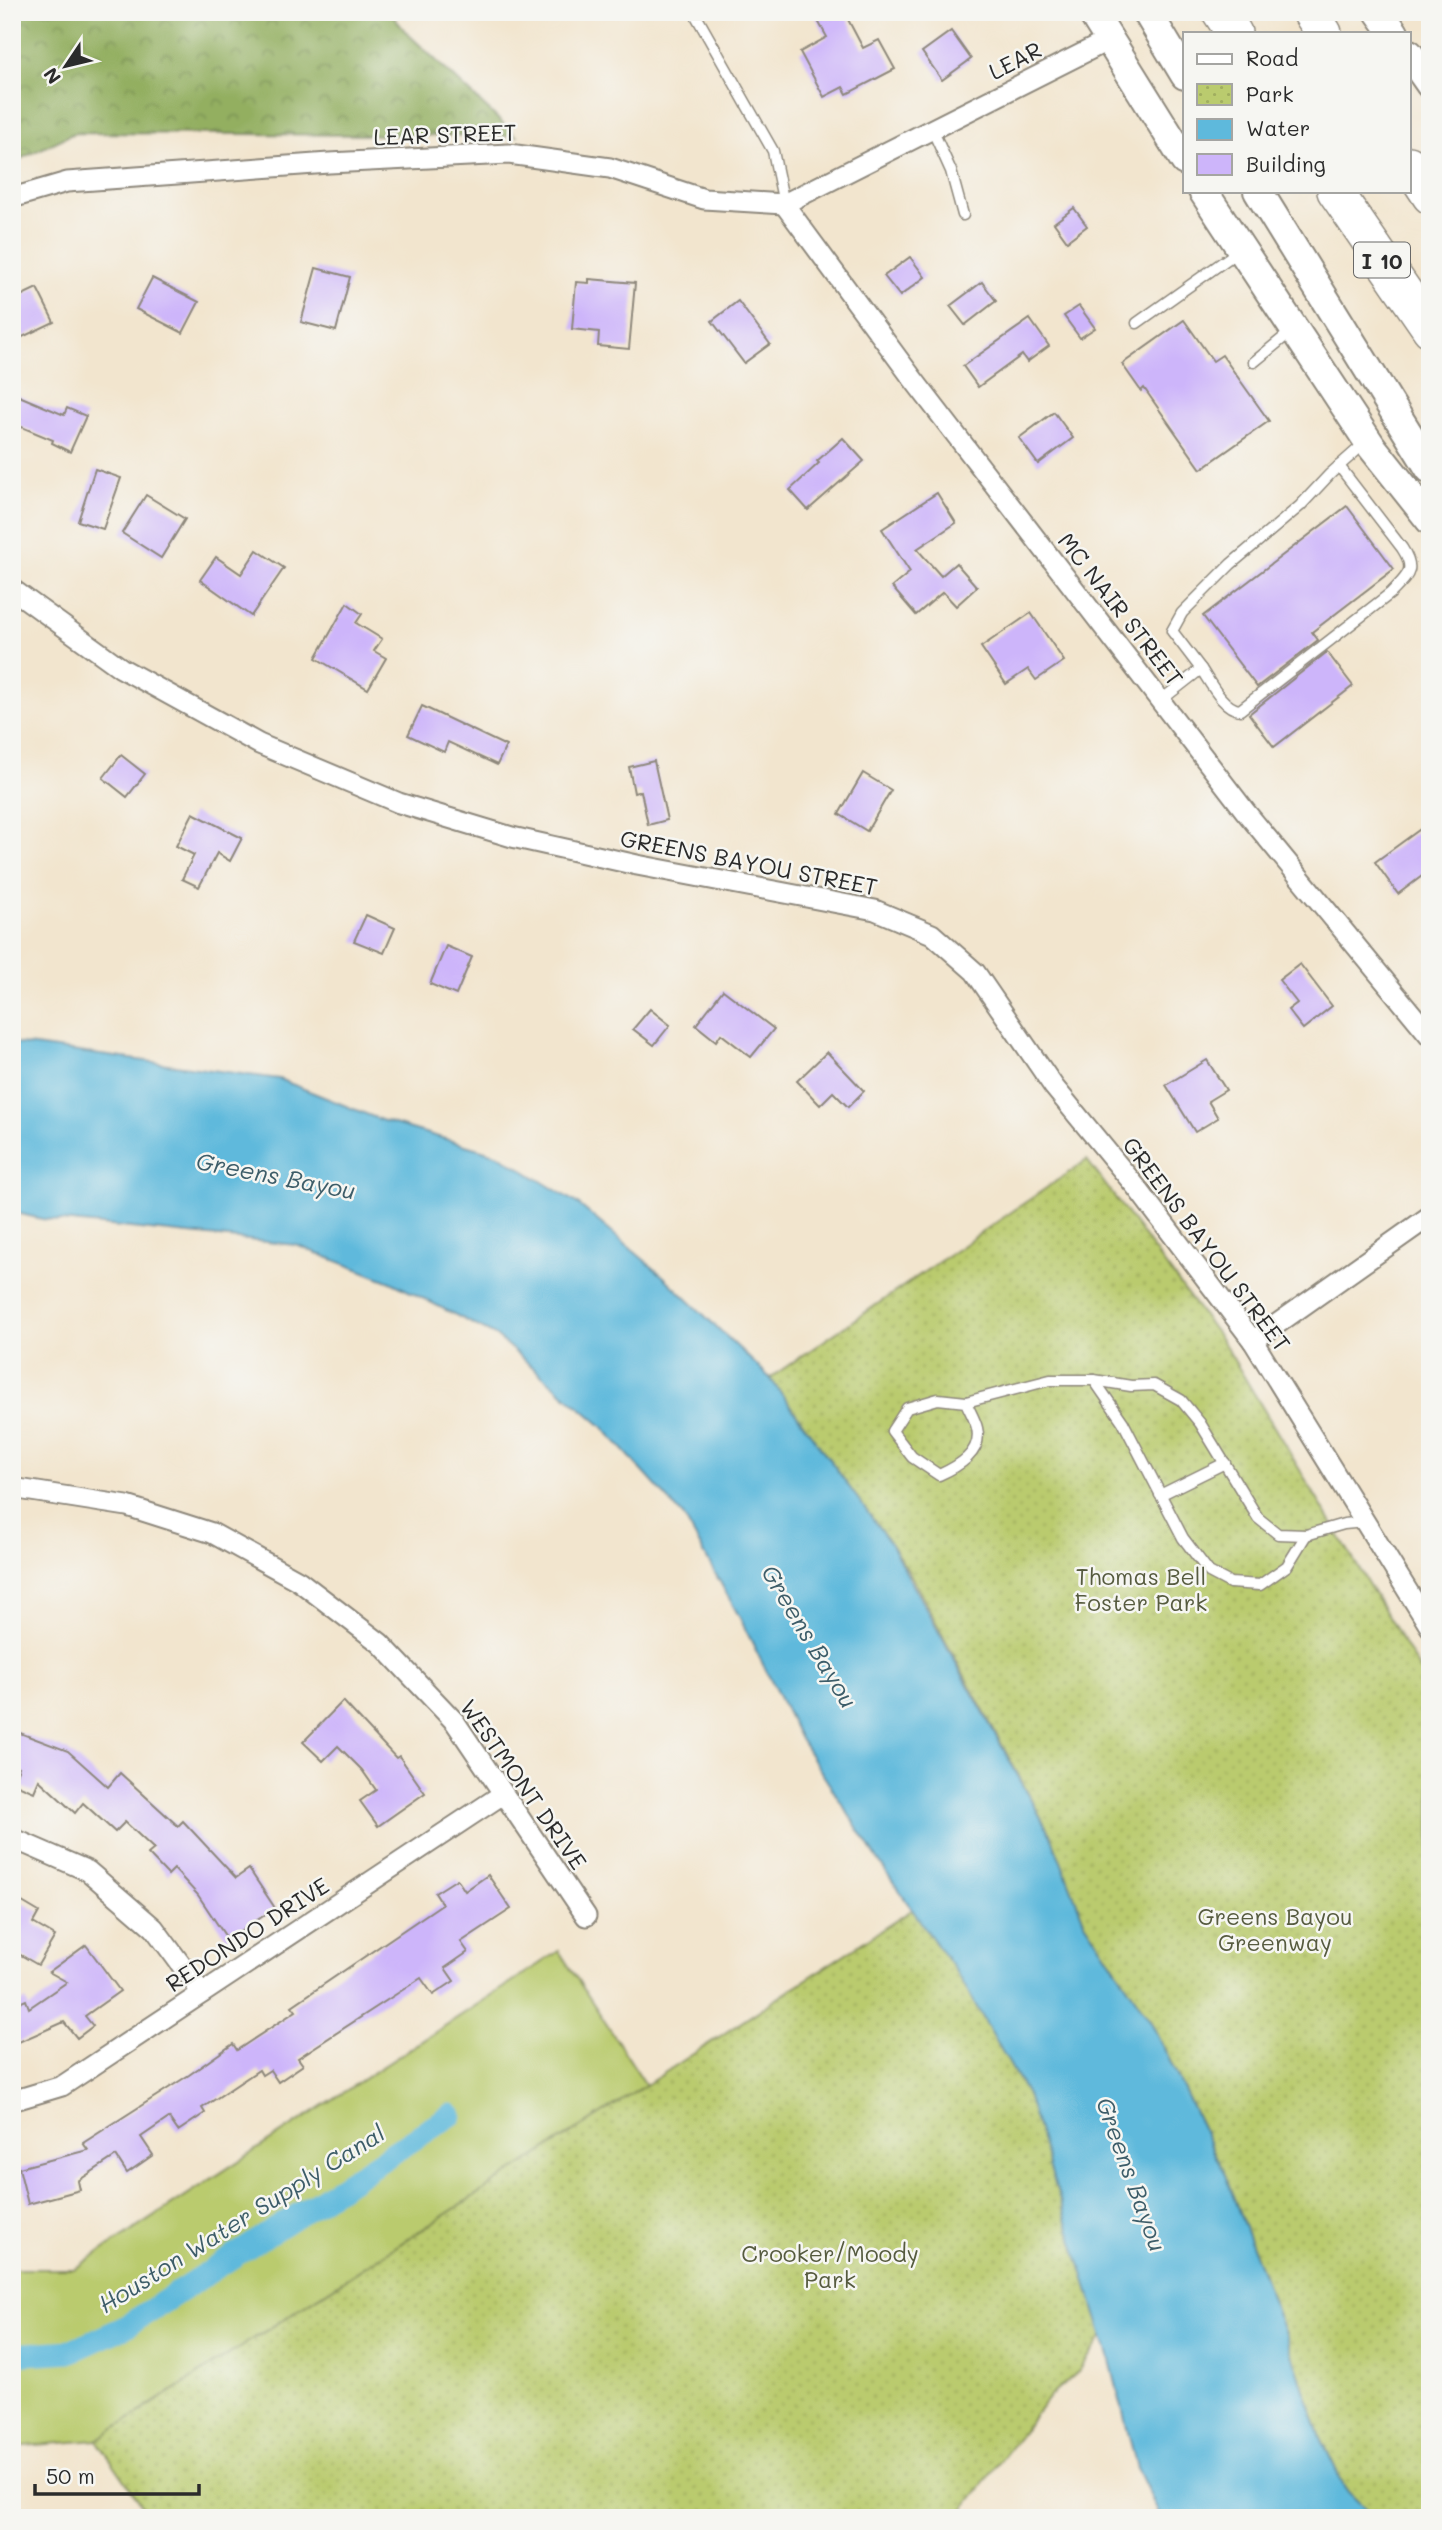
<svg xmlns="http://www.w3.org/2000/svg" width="1442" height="2530" font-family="Mali,sans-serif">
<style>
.grass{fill:#bacb6e;stroke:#727b4c;stroke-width:2}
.forest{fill:url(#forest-crowns);stroke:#5f6d46;stroke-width:2}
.park{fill:url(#park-dots);stroke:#727b4c;stroke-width:2}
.water{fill:#5eb9dc;stroke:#447284;stroke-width:2}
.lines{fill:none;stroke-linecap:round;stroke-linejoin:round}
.canal{stroke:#5eb9dc;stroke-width:23}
.building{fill:#cdb5fa}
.service-casing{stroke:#8e887c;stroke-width:13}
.minor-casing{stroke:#8e887c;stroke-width:23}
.secondary-casing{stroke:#8e887c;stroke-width:32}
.motorway-casing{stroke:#8e887c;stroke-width:38}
.service{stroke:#fff;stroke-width:10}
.minor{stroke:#fff;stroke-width:19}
.secondary{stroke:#fff;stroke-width:28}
.motorway{stroke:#fff;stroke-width:35}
.labels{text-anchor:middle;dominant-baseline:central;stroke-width:5;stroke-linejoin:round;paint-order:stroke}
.shield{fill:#f6f6f2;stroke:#686867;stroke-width:2}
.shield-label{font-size:21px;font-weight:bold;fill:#2b2b2b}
.street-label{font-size:23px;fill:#2b2b2b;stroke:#f6f6f2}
.park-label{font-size:23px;fill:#565b3f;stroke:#f6f6f2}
.water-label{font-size:24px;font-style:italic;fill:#3d5d69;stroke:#f6f6f2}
</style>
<defs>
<pattern id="forest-crowns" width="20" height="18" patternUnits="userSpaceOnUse" patternTransform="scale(1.75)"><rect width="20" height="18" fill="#93af61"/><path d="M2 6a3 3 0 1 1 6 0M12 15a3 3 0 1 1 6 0" fill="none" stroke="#788f50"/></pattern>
<pattern id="park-dots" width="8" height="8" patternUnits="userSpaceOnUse" patternTransform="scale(1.75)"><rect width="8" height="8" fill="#bacb6e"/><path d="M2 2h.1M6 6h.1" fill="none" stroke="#a0ae5f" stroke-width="1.8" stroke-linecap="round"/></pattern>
</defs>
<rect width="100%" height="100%" fill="#f6f6f2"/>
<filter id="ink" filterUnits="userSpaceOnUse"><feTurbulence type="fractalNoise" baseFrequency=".0143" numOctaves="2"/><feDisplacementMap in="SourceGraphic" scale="14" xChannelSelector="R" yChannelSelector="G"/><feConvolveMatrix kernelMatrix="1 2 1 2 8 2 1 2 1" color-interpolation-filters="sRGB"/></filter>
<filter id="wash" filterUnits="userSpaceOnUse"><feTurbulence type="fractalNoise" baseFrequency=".00686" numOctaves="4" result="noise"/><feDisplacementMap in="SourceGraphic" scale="28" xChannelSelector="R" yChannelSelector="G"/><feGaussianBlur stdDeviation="1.57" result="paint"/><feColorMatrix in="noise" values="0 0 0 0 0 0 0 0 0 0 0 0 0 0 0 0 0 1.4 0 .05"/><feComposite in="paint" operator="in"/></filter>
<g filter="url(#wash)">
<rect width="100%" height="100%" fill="#f2e5ce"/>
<!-- grass -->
<path class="grass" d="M559,1951L646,2085L97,2440L12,2447V2269H74Z"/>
<!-- forest -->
<path class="forest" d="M12,12H390L406,32L516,136L74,133L12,163Z"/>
<!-- park -->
<g class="park">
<path d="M1087,1160L1225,1345L1430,1687V2518H1375L1345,2489L1321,2438L1285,2334L1225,2175L1151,2022L1084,1921L1051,1836L910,1574L890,1543L770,1378Z"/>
<path d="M924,1902L1020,2057L1115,2318L1079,2371L1048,2398L957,2518H151L97,2440L646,2085Z"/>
</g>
<!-- water -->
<path class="water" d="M12,1043L279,1079L381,1120L499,1155L578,1204L663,1276L770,1378L890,1543L1051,1836L1084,1921L1151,2022L1225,2175L1285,2334L1321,2438L1345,2489L1375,2518H1161L1137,2468L1109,2356L1027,2095L962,1981L884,1869L800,1739L739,1616L684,1517L602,1426L495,1335L391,1282L296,1245L42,1219L12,1212Z"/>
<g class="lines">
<!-- canal -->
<path class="canal" d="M12,2355L72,2351L125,2327L451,2115"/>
</g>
<g id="blocks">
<!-- building -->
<g class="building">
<path d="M813,12H844L863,48L879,40L895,69L847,94L843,87L824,97L800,52L827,37Z"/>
<path d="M951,31L971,59L942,80L922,52Z"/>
<path d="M1074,208L1087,226L1067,241L1054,223Z"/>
<path d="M910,257L925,277L900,296L884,276Z"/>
<path d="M316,268L350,277L336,331L301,322Z"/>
<path d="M152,278L199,302L183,333L136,309Z"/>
<path d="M589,279L635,283L629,349L598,346L599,332L572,329L576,282L589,283Z"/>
<path d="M982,282L996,301L965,325L950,306Z"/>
<path d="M37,288L54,322L12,342V300Z"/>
<path d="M738,301L770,344L744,363L712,321Z"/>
<path d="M1079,306L1095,328L1080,338L1064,316Z"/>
<path d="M1030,319L1049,346L1027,362L1022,355L978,387L963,366Z"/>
<path d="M1184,320L1213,361L1222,355L1269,421L1201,469L1144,388L1141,391L1122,364Z"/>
<path d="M12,393L64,415L67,408L86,416L70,452L52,443L53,440L12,423Z"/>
<path d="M1054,412L1073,438L1038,464L1019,438Z"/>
<path d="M843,438L864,461L808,510L790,490L819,463L817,461Z"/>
<path d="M95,469L121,478L103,529L78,521Z"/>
<path d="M937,493L956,523L917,549L941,576L956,563L977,587L956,606L943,592L916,615L892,587L910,572L882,529Z"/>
<path d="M146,495L185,519L161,558L122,533Z"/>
<path d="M1347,506L1394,569L1312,632L1318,640L1257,687L1203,616Z"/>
<path d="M257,550L284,568L251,616L200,580L216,557L241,574Z"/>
<path d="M347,603L362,614L356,623L382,639L374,651L386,658L368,689L316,658Z"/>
<path d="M1031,613L1064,661L1036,680L1028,669L1006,684L981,647Z"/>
<path d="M1327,652L1353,686L1274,747L1249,714Z"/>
<path d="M422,706L506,746L497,765L448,742L444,752L408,735Z"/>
<path d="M121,755L145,774L127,797L103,778Z"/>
<path d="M654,761L667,820L648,825L641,791L634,793L629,767Z"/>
<path d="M863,773L891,790L867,831L839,814Z"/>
<path d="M193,813L242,838L230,861L217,853L199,887L182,879L194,855L176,846Z"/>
<path d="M1430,822V870L1398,894L1375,862Z"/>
<path d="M366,915L395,928L384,953L354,941Z"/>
<path d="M446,946L472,957L456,995L430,984Z"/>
<path d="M1300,964L1332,1006L1303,1029L1288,1010L1297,1003L1279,980Z"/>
<path d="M723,990L774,1029L751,1057L721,1034L716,1041L696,1025Z"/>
<path d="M650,1009L670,1025L654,1045L633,1029Z"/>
<path d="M827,1052L864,1091L848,1107L833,1092L820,1105L797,1081Z"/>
<path d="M1207,1060L1226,1090L1208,1101L1218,1118L1195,1132L1166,1085Z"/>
<path d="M343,1701L396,1758L399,1756L425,1793L378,1826L360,1801L376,1790L362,1770L338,1746L323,1761L303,1742Z"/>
<path d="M12,1730L68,1751L108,1787L120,1773L178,1826L183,1821L236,1878L249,1869L275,1908L228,1940L198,1895L174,1869L168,1875L148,1854L154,1849L125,1822L115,1832L83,1803L75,1813L39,1780L34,1792L13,1783L19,1767L12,1764Z"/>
<path d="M488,1875L511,1909L461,1942L468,1952L445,1968L454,1981L433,1995L421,1978L298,2058L303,2065L278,2082L270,2070L262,2075L259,2070L202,2108L205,2113L178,2131L169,2118L141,2137L153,2155L127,2173L116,2156L78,2181L80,2190L28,2204L19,2168L88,2150L83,2143L189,2075L233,2044L237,2050L296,2011L292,2006L442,1904L435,1893L457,1879L465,1891Z"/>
<path d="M12,1896L39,1912L33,1923L55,1936L38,1965L12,1950Z"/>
<path d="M86,1945L120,1991L85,2016L93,2026L77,2038L64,2022L12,2045V2006L26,2000L29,2008L67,1982L49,1972Z"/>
</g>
</g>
</g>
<g filter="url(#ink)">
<use href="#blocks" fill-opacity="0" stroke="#8e887c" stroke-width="2"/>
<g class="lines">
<defs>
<g id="service">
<path d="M694,12L773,151L784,204"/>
<path d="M932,129L951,171L963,215"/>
<path d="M1137,323L1240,250"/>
<path d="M1254,362L1293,330"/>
<path d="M1201,669C1210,682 1223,709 1240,710L1391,593C1407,576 1417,571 1402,548L1339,466"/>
<path d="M1160,701L1201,669L1172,631L1182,613L1231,564L1300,506L1330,474L1365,443"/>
<path d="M1094,1380L1123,1422L1183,1538L1209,1572L1230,1583L1260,1585L1287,1566L1306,1535"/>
<path d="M966,1402C969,1410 975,1419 977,1428C983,1453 957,1467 939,1475L912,1457L892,1431L907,1408L938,1399L966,1402L1050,1380H1094L1131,1386L1154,1385L1181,1400L1200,1423L1258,1518L1278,1534L1306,1535L1344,1524L1365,1522"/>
<path d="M1160,1495L1225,1463"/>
</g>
<g id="minor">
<path d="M12,198L67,182L329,163L509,154L610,168L704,199L784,204L1109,40"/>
<path d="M784,204L913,379L1245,811L1430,1036"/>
<path d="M12,589L121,668L259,744L399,803L512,837L637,865L875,910L932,934L975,972L1054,1087L1137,1188L1253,1341L1430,1627"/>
<path d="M1253,1341L1430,1216"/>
<path d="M12,1488L127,1506L212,1533L299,1581L380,1643L455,1722L586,1916"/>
<path d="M12,1838L88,1871L154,1928L202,1993"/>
<path d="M12,2101L62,2086L503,1794"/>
</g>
<g id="secondary">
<path d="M1092,12L1185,161"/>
<path d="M1147,12L1185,75"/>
<path d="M1379,12L1394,33"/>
<path d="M1409,54L1430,84"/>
<path d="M1203,191L1372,447L1430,520"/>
<path d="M1258,191L1430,469"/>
</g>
<g id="motorway">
<path d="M1220,12L1234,33"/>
<path d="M1310,12L1324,33"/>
<path d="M1409,164L1430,196"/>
<path d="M1335,191L1430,329"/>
</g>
</defs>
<!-- service casing -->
<use href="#service" class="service-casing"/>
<!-- minor casing -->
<use href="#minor" class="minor-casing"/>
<!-- secondary casing -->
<use href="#secondary" class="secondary-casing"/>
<!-- motorway casing -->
<use href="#motorway" class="motorway-casing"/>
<!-- service -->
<use href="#service" class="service"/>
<!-- minor -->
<use href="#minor" class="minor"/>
<!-- secondary -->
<use href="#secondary" class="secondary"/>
<!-- motorway -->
<use href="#motorway" class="motorway"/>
</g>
</g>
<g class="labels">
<!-- shield labels -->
<rect class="shield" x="1354" y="242.5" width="56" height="35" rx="5"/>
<g class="shield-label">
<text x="1382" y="260">I 10</text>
</g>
<!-- street labels -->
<g class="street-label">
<text transform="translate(1015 60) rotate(-27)">LEAR</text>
<text transform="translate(445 134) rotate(-2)">LEAR STREET</text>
<text transform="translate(1121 609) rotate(52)">MC NAIR STREET</text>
<text transform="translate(749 862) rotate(11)">GREENS BAYOU STREET</text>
<text transform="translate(1207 1244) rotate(53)">GREENS BAYOU STREET</text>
<text transform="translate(524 1784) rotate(55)">WESTMONT DRIVE</text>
<text transform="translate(247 1934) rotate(-33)">REDONDO DRIVE</text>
</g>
<!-- park labels -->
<g class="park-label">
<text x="1141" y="1576">Thomas Bell<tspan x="1141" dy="26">Foster Park</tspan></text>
<text x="1275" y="1916">Greens Bayou<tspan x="1275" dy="26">Greenway</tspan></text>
<text x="830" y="2253">Crooker/Moody<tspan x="830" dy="26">Park</tspan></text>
</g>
<!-- water labels -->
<g class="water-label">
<text transform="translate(276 1175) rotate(11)">Greens Bayou</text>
<text transform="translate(810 1636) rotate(59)">Greens Bayou</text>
<text transform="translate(1132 2174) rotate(70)">Greens Bayou</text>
<text transform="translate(241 2218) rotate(-32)">Houston Water Supply Canal</text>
</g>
</g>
<!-- margin -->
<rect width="1442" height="2530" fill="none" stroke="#f6f6f2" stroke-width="42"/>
<!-- legend -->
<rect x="1183" y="32" width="228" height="161" fill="#f6f6f2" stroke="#a5a5a2" stroke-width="2"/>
<rect x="1197" y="54" width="35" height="10" fill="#ffffff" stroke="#a5a5a2" stroke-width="2"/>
<text x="1246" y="66" font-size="21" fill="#2b2b2b">Road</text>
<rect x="1197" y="84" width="35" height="21" fill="url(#park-dots)" stroke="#a5a5a2" stroke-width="2"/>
<text x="1246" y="102" font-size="21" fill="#2b2b2b">Park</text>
<rect x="1197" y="119" width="35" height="21" fill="#5eb9dc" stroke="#a5a5a2" stroke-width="2"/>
<text x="1246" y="136" font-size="21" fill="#2b2b2b">Water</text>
<rect x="1197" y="154" width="35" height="21" fill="#cdb5fa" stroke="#a5a5a2" stroke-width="2"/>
<text x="1246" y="172" font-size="21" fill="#2b2b2b">Building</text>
<!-- north arrow -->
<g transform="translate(66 66) rotate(235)" stroke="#f6f6f2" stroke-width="5" paint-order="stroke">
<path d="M0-5L12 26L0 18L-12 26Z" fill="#2b2b2b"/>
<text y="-10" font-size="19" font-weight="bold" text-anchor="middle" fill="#2b2b2b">N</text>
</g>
<!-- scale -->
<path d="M35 2484v10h164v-10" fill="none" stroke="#2b2b2b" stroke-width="3.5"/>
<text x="46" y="2484" font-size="21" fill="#2b2b2b" stroke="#f6f6f2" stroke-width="5" paint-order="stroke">50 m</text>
</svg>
